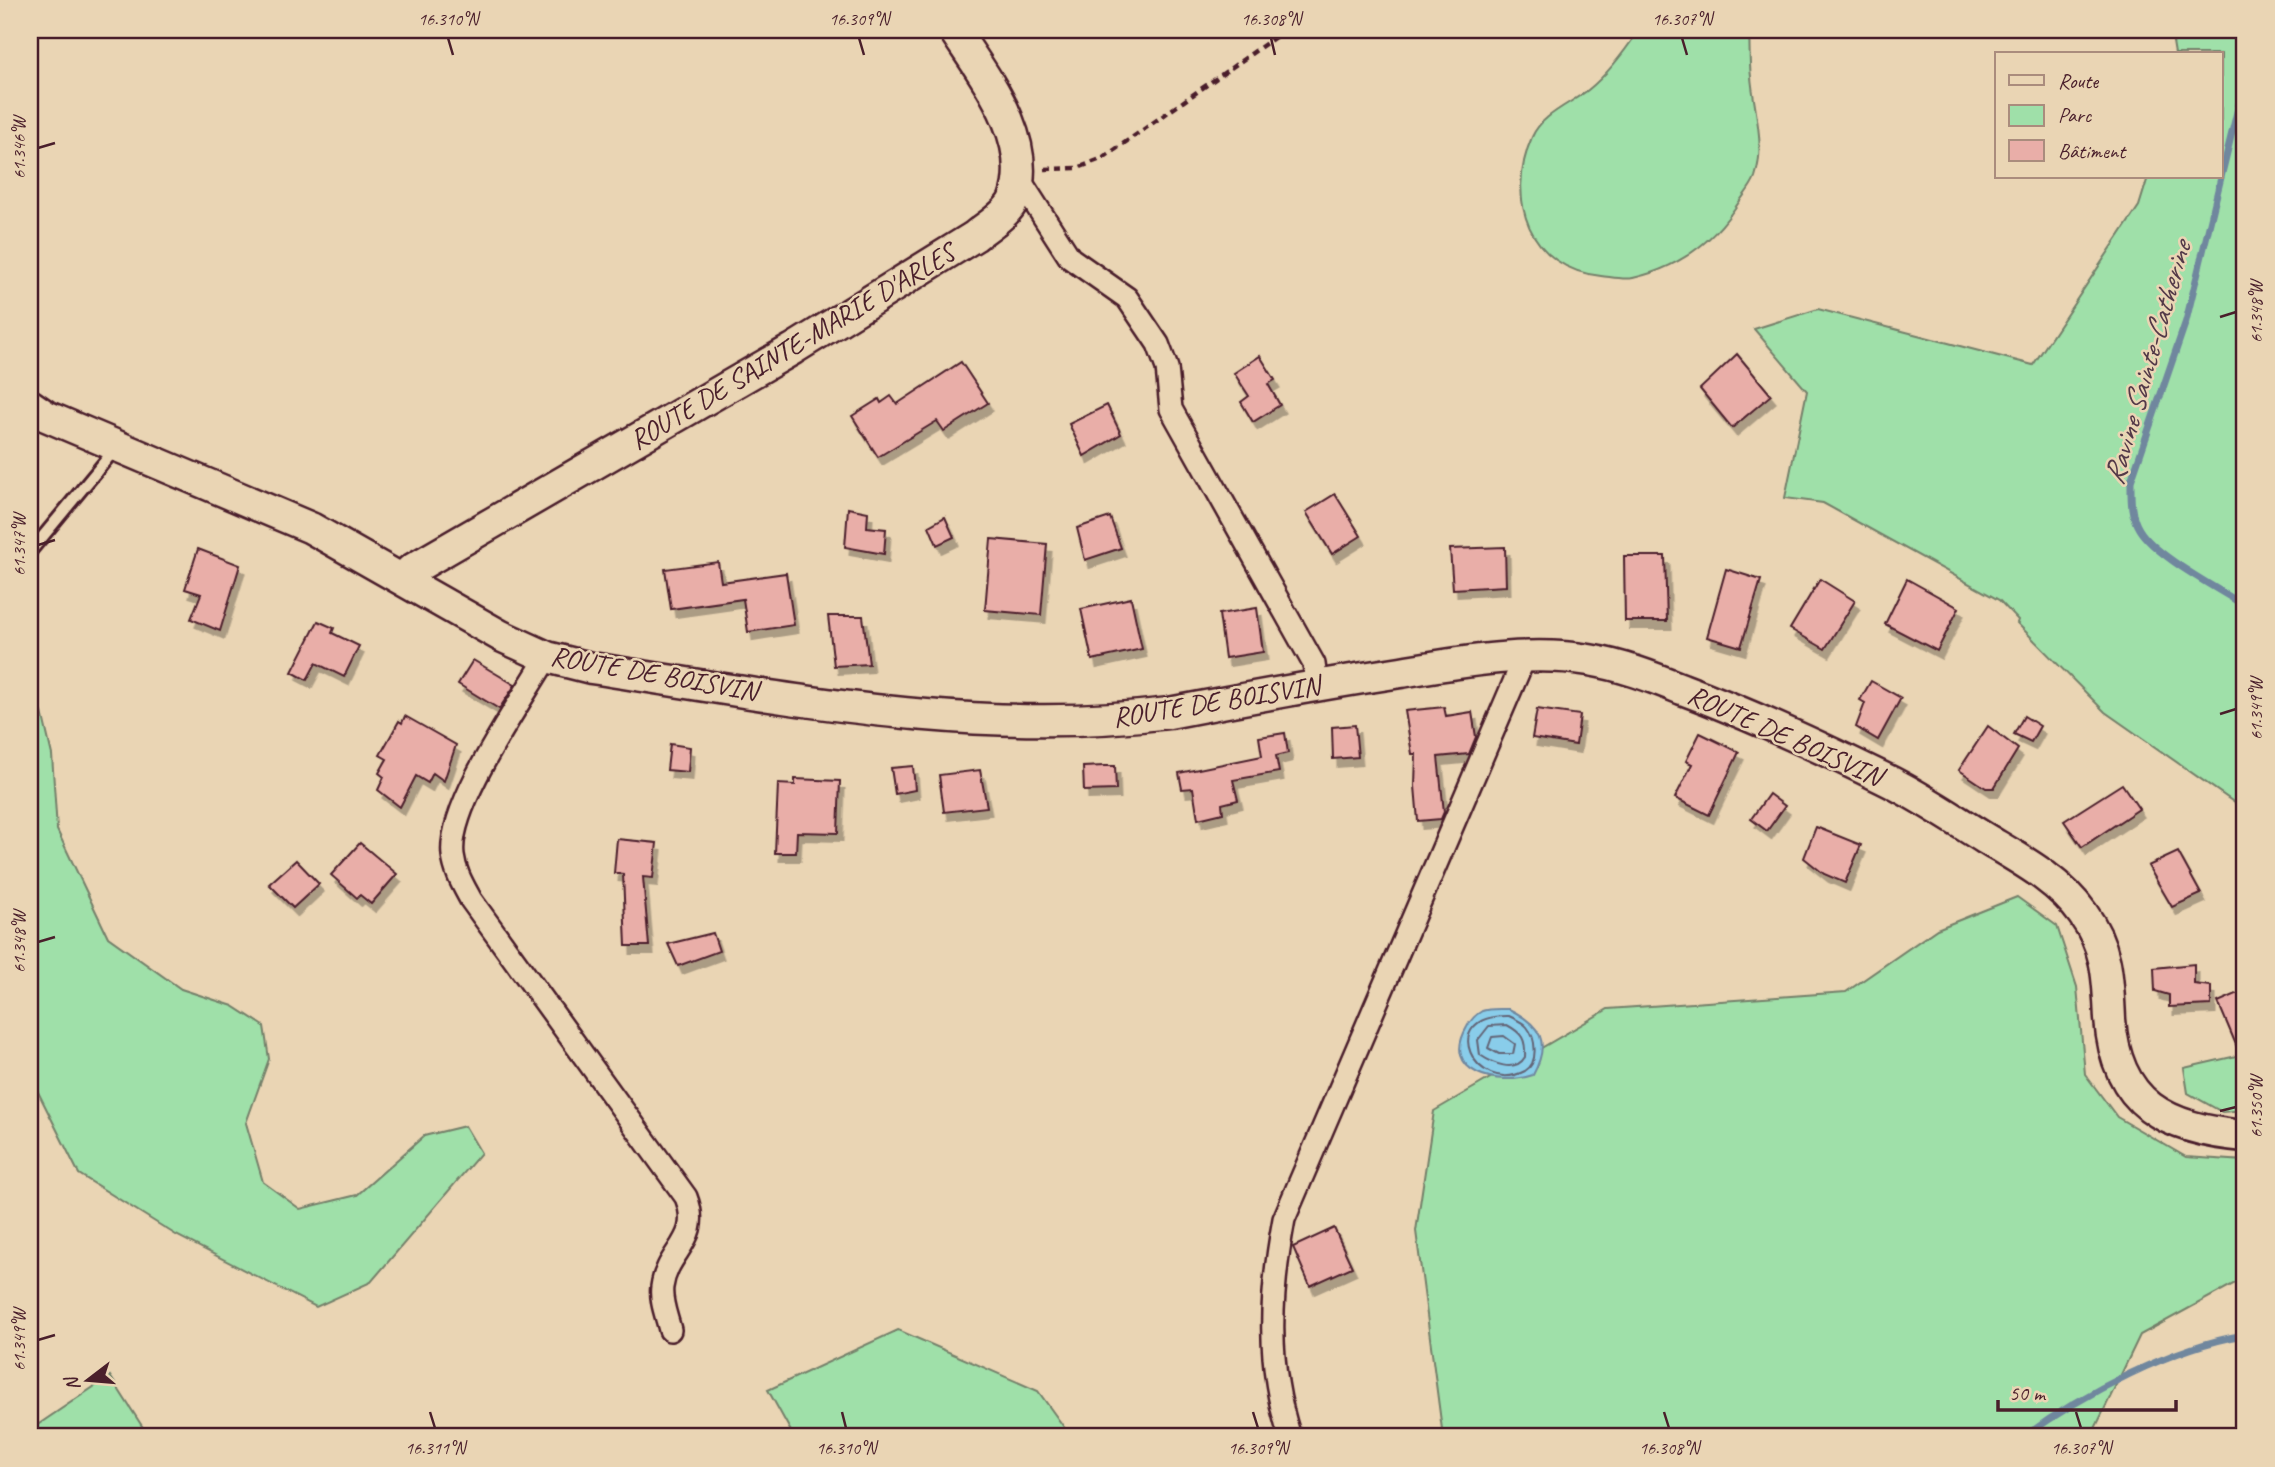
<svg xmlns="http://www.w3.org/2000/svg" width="2275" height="1467" font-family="Caveat,sans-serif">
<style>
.green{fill:#9fe0a9;stroke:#74806a;stroke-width:2}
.water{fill:#89cdea;stroke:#70879e;stroke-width:2}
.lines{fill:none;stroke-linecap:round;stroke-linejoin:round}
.shore{stroke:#636577;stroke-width:2}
.stream{stroke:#70879e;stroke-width:7}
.building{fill:#e9aea8;stroke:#4a1f2b;stroke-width:2;filter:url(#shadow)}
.service-casing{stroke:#4a1f2b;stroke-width:16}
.minor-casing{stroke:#4a1f2b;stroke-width:26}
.secondary-casing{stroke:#4a1f2b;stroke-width:35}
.path{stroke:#4a1f2b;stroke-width:4.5;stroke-dasharray:7 5;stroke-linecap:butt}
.service{stroke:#ead5b4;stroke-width:10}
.minor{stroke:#ead5b4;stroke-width:21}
.secondary{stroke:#ead5b4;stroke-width:30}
.ticks{fill:none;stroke:#4a1f2b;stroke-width:2.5}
.labels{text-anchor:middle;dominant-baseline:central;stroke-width:5;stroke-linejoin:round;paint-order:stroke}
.street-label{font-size:28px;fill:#4a1f2b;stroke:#ead5b4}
.water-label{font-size:30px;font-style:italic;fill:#533948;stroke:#ead5b4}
.neatline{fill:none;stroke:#4a1f2b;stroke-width:2.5}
.ticks-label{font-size:18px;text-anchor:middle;fill:#4a1f2b}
</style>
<defs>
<filter id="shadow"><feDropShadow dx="4.5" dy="8" stdDeviation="0" flood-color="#0004"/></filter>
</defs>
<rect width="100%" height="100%" fill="#ead5b4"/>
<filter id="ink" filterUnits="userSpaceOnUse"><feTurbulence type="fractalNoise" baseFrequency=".0143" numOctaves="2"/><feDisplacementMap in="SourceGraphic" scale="14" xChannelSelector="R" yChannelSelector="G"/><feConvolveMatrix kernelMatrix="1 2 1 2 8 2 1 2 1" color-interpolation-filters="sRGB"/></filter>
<g filter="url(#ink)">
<!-- green -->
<g class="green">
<path d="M1639,30H1749C1750,46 1749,62 1751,77C1754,111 1766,144 1755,177C1751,188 1741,198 1735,208C1710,245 1677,268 1633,278C1624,280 1611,277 1601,276C1529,269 1505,199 1532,137C1541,115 1570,104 1588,90C1608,74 1625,51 1639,30Z"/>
<path d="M2171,30H2245V810L2105,712L2017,623L2018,620L1999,600L1823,503L1785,498L1807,391L1754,329L1818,309L2033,365L2139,206L2148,177H2221V54H2175Z"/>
<path d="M30,704L42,712L52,755L57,830L108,937L181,989L233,1006L264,1026L269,1059L246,1123L263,1182L300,1209L357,1195L424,1136L465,1126L481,1153L371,1282L316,1307L176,1235L79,1174L30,1076Z"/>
<path d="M2017,897L2057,926L2077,987L2085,1074L2117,1117L2186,1157L2245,1161V1272L2239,1281L2140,1335L2091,1437H1443L1416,1231L1434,1111L1608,1009L1846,992L1937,929Z"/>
<path d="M2245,1054V1110L2222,1112L2188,1093L2184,1068Z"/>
<path d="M898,1330L1038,1391L1071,1437H794L768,1390Z"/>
<path d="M110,1376L149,1437H30V1430Z"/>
</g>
<!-- water -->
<path class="water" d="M1509,1009C1541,1025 1551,1042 1533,1075C1499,1087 1440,1073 1467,1027C1470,1021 1475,1015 1482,1011C1489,1008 1501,1009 1509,1009Z"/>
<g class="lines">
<!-- shore -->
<g class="shore">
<path d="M1509,1016C1515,1019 1523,1022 1527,1027C1536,1038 1539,1063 1525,1071C1475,1097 1435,1014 1509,1016Z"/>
<path d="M1507,1025C1522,1033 1526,1039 1525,1057C1515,1074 1492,1063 1480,1055L1478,1040L1489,1026Z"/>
<path d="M1504,1036L1515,1044L1513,1054H1499L1488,1048L1492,1037Z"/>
</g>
<!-- stream -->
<g class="stream">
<path d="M2245,79L2186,321L2131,481C2131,498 2130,514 2139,529C2155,556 2217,588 2245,606"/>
<path d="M2024,1437C2082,1394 2174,1346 2245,1335"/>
</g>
</g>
<!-- building -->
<g class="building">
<path d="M1737,354L1771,395L1732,428L1700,389Z"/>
<path d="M1260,356L1275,380L1268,384L1280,405L1253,422L1241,402L1249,396L1234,373Z"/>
<path d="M961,362L988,403L944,431L937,421L878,457L852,416L879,399L881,403L891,396L897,404Z"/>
<path d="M1107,405L1121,434L1084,456L1069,424Z"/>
<path d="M1335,494L1361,536L1332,554L1306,512Z"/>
<path d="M848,508L868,512L867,527L886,529L884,554L845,547Z"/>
<path d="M945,517L954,537L937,545L929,526Z"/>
<path d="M1110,517L1121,548L1085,560L1077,528Z"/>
<path d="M991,539L1047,544L1041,615L985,610Z"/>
<path d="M1505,547L1506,586L1453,589L1450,549Z"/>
<path d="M198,549L240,565L220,631L191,619L201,594L185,589Z"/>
<path d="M1624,556H1665L1667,621H1625Z"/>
<path d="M718,562L721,582L786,573L794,625L748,632L743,599L671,609L665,569Z"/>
<path d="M1726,569L1761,580L1741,647L1707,637Z"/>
<path d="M1820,579L1855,601L1825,649L1790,629Z"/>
<path d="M1907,579L1959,608L1937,651L1885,624Z"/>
<path d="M1131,598L1142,649L1092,660L1081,609Z"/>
<path d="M1257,608L1263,652L1225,658L1219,614Z"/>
<path d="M828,616H863L869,664L834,666Z"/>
<path d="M318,621L334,628L332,633L359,646L344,677L316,663L307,680L292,672Z"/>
<path d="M473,660L515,685L499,709L458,684Z"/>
<path d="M1871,681L1901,698L1878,740L1856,727L1865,703L1860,700Z"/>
<path d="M1444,707L1446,716L1472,712L1476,737L1469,754L1438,757L1444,812L1441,819L1418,821L1415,786L1416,754H1412L1405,711Z"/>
<path d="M1537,709L1580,715L1576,745L1532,738Z"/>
<path d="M405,716L456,745L444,781L433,773L428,783L416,776L400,807L378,790L384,777L379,773L387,759L380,755L399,721L402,723Z"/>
<path d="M2024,716L2040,726L2031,742L2014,734Z"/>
<path d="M1355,725L1358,757L1333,759L1332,727Z"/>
<path d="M1988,726L2018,749L1994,788H1986L1959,770Z"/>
<path d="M1285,733L1288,753L1276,756L1279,772L1233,780L1238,800L1222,804L1223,813L1198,819L1193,788L1182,789L1179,773L1262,756L1259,737Z"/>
<path d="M1700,733L1739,752L1709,815L1675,798L1692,764L1686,761Z"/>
<path d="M670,744L690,747L688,772L667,770Z"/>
<path d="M913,766L915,790L895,794L891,768Z"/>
<path d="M1104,766H1115L1116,790L1084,791L1083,767Z"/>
<path d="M980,770L987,807L944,812L939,775Z"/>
<path d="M795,779L840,781L838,833L797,832L796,853H775L778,784L795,785Z"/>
<path d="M2122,784L2139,809L2082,847L2064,821Z"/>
<path d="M1769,794L1785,806L1767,831L1751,819Z"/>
<path d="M1816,827L1861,845L1845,883L1824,874L1804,858Z"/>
<path d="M617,839L657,843L653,878L643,877L649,946H626L623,874L614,873Z"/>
<path d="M360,843L397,874L371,904L360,895L357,898L331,875Z"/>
<path d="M2178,852L2201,894L2172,907L2148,866Z"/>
<path d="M296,860L319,884L293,908L269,884Z"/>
<path d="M713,933L719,951L678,966L668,944Z"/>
<path d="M2194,964V984L2211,986V1005L2169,1007V995L2155,991L2154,968Z"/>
<path d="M2241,992L2245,1003V1066L2218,1002Z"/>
<path d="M1334,1228L1352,1267L1310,1286L1293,1247Z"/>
</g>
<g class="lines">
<defs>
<path id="service" d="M30,552L116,448"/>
<g id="minor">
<path d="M1018,177L1070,258L1127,298L1158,344L1167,368L1171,409L1314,664L1317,685"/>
<path d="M547,657C521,702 447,806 453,855C455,872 463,885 471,900L686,1197C703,1241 667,1249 662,1287C660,1301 667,1317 670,1330"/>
<path d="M1290,1437C1266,1363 1270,1294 1284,1219L1524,659"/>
</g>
<g id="secondary">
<path d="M30,405L46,416L311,528L501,636L547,657L591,668C782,697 976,737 1169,713C1246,698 1323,684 1401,672C1461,662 1528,650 1589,660C1621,665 1652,677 1682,689C1752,715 1818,746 1885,779C1920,796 1952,818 1986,839C2021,860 2059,880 2083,914C2108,948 2108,979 2110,1019C2116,1105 2167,1129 2245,1136"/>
<path d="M404,579L411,570L793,349L975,236C987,226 1008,214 1014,199C1035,140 984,76 954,30"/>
</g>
</defs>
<!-- service casing -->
<use href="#service" class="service-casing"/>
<!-- minor casing -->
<use href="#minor" class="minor-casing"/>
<!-- secondary casing -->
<use href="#secondary" class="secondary-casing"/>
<!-- path -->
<path class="path" d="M1045,169L1078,168L1103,158L1285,30"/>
<!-- service -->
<use href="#service" class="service"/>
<!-- minor -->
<use href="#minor" class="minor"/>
<!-- secondary -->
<use href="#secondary" class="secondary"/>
</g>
</g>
<!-- ticks -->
<path class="ticks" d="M448,38L453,55M859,38L864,55M1271,38L1275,55M1682,38L1687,55M38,148L55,143M2220,317L2236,312M38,545L55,540M2220,714L2236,709M38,942L55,937M2220,1111L2236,1107M38,1340L55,1335M430,1412L435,1428M842,1412L846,1428M1253,1412L1258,1428M1664,1412L1669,1428M2076,1412L2081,1428"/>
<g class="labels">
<!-- street labels -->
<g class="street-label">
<text transform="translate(792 346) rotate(-31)">ROUTE DE SAINTE-MARIE D'ARLES</text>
<text transform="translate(654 673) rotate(10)">ROUTE DE BOISVIN</text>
<text transform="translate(1216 701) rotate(-9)">ROUTE DE BOISVIN</text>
<text transform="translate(1785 735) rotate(24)">ROUTE DE BOISVIN</text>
</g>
<!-- water labels -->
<g class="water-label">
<text transform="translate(2147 363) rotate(-74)">Ravine Sainte-Catherine</text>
</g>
</g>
<!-- margin -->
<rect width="2275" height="1467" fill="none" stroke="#ead5b4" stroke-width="77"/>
<!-- legend -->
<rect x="1995" y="52" width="228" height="126" fill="#ead5b4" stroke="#aa8c7d" stroke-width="2"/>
<rect x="2009" y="75" width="35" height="10" fill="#ead5b4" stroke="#aa8c7d" stroke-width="2"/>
<text x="2058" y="88" font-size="21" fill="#4a1f2b">Route</text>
<rect x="2009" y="105" width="35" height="21" fill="#9fe0a9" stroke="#aa8c7d" stroke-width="2"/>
<text x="2058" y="122" font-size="21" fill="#4a1f2b">Parc</text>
<rect x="2009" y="140" width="35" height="21" fill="#e9aea8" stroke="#aa8c7d" stroke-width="2"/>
<text x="2058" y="158" font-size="21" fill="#4a1f2b">Bâtiment</text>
<!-- north arrow -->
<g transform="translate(88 1380) rotate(254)" stroke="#ead5b4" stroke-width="5" paint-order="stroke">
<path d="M0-5L12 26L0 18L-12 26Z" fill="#4a1f2b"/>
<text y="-10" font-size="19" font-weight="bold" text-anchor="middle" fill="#4a1f2b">N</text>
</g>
<!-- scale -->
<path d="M1998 1400v10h178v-10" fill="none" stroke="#4a1f2b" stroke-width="3.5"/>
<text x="2009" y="1400" font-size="21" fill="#4a1f2b" stroke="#ead5b4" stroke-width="5" paint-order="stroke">50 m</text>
<rect x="38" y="38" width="2198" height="1390" class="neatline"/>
<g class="ticks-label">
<text x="448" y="25">16.310°N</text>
<text x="859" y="25">16.309°N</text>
<text x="1271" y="25">16.308°N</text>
<text x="1682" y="25">16.307°N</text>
<text transform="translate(19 148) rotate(-90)" y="6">61.346°W</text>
<text transform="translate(2256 312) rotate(-90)" y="6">61.348°W</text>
<text transform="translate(19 545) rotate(-90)" y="6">61.347°W</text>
<text transform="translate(2256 709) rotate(-90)" y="6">61.349°W</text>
<text transform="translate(19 942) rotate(-90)" y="6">61.348°W</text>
<text transform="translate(2256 1107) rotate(-90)" y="6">61.350°W</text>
<text transform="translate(19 1340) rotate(-90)" y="6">61.349°W</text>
<text x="435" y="1454">16.311°N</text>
<text x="846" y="1454">16.310°N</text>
<text x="1258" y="1454">16.309°N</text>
<text x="1669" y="1454">16.308°N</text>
<text x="2081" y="1454">16.307°N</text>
</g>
</svg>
